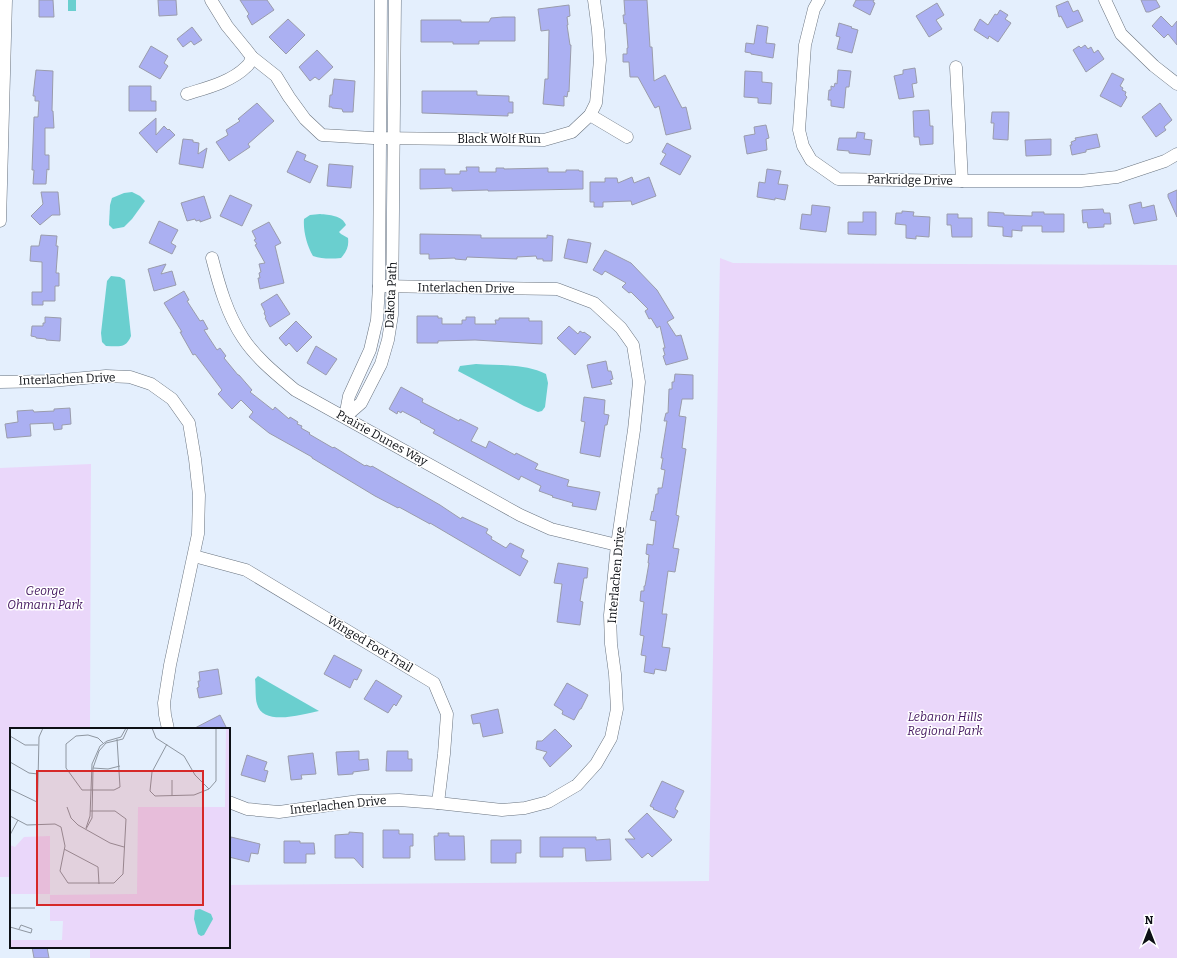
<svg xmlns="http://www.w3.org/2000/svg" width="1177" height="958" font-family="Bitter,serif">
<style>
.green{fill:#ead7fa}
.water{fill:#6acfcf}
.building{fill:#abb0f2;stroke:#9a9cab}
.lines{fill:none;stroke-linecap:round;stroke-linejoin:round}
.minor-casing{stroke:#69737f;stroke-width:13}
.minor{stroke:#fff;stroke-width:12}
.labels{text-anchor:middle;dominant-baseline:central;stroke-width:3;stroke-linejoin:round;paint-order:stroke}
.street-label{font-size:12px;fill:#0d1015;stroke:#fff}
.park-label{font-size:12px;font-style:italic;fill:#41145d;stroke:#fff}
.inset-road{fill:none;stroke:#8e96a0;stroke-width:1}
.view{fill:#d62828;fill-opacity:0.15;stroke:#d62828;stroke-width:2}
.inset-edge{fill:none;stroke:#0d1015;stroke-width:2}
</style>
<rect width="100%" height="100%" fill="#e4effd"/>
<!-- green -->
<g class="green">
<path d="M720,258L733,263L1177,265V958H90V947H229V885L709,881Z"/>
<path d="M91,464L90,729H11V877H0V468Z"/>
</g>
<!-- water -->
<g class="water">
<rect x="68" y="0" width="8" height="11"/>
<path d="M132,192L140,196L145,201L132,219L124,227L113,229L109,225L110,205L112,198L124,193Z"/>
<path d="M320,214C329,215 342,215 346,225L339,232L341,234L348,238C349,246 347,251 341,258C331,259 322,259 313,256C307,246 303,231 304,219L310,215Z"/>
<path d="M111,276L120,277L125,280L131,336C126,349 118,346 106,346L102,342L101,333L107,281Z"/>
<path d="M476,364C499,366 525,363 546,374L548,383L545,407L542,411L538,412L524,406L458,371L460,366Z"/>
<path d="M258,676L319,711C303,714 263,727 257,704C255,698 256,686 255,679Z"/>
</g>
<!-- building -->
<g class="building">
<path d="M39,0H53L54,17H39Z"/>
<path d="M158,0H176L177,15L159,16Z"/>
<path d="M240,0H267L274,10L252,25L247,16L249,14Z"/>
<path d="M624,0H647L650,47H652L654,81L665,75L682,108L686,107L691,129L666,135L659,106L655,108L638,77H630L629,62H623V54H627V48H628L626,23L624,24L623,15H625Z"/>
<path d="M856,0H874L873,2L875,3L870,15L853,6Z"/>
<path d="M1141,0H1156L1160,7L1149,12H1146Z"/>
<path d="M1068,1L1073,12L1078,10L1083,21L1067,28L1061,16L1059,17L1056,6Z"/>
<path d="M937,3L944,15L936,20L942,29L929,37L916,16Z"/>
<path d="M569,5L570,16L567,17L568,25H567L570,45H571L569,92L568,91L567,97L564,96V106L543,104L545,79H548L549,30L541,31L538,9Z"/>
<path d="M1000,10L1008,15L1005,19L1011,23L998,42L989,36L988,39L974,30L980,19L988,25L995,14L997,15Z"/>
<path d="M1161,16L1172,27L1177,21V45L1168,34L1164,38L1152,26Z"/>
<path d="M503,17H515V41H479V44H453V42H421V20H461V22H489L491,18Z"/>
<path d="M288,19L305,35L286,54L269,37Z"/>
<path d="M839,23L852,27L851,28L858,30L852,53L837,49L840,37L836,36Z"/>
<path d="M757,25L768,27L766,43L775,44L773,58L751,54V53L745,52L746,43L754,44Z"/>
<path d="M192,27L202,40L194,45L191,41L183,47L177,39Z"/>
<path d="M1085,45L1088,49L1091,47L1094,53L1098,50L1104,59L1086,72L1073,50L1079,46L1081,48Z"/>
<path d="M151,46L168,56L164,63L168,66L160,79L139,67Z"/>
<path d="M317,50L333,67L319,80L315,77L310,81L299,67Z"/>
<path d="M915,68L917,83L912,84L914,97L899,99L894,76L903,74V70Z"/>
<path d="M36,70L53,71L52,111H53L54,128H45V155H49V170L47,169L46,184H33L34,170H32L34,117H38L39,101H35V96H33Z"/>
<path d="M838,70L851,71L849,87H846L844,108L831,106V100H828L829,90H831V86L834,87L835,83L837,84Z"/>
<path d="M745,71L762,72V82L772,83L771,104L758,103V98L744,97Z"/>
<path d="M1112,73L1124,79L1120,86L1123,88L1122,90L1126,92L1125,95L1127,97L1121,107L1100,96Z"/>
<path d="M334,79L355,81L353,112H343L342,109L332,108V107H329L330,95H332Z"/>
<path d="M129,86H151V101H156V111H129Z"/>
<path d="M422,91H477V95L509,96V102H513V113H508V116L422,113Z"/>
<path d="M257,103L274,121L248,144L250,147L229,161L216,142L228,135L226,130L240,121L238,119Z"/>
<path d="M1160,103L1172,120L1164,127L1166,130L1156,137L1142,117Z"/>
<path d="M929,110L930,126H933V144L920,145L919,137H914L913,111Z"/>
<path d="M992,112H1009L1008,140L993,139L994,123H991Z"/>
<path d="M156,118V135L164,126L168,130L169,129L175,135L157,151V153L139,133Z"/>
<path d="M766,125L769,138L766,139L767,150L747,154L744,136L755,134L754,127Z"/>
<path d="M857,132L865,133L864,139L872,140L870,155L849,153V151L837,150L839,138H856Z"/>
<path d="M1097,134L1100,147L1086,150V152L1072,155L1070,145H1072L1071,142L1076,140L1075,138Z"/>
<path d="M183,139L193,140V142L199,143L198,154L207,148L203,168L179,164Z"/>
<path d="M1051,139V155L1026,156L1025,140Z"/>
<path d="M667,143L691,156L680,175L660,164L666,154L662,152Z"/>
<path d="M297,151L306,155L304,160L318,166L310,183L287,172Z"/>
<path d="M329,164L353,166L351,188L327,186Z"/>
<path d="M466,167H479V172H496V168H504V169L548,168V172H566V170H579V171H583V189L488,191V190L452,191V188L420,189V169H445V174H460V171H467Z"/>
<path d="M767,169L781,171L778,184L788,185L785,200L775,198V200L757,197L759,182L765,183Z"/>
<path d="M632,177L634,183L649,177L656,196L632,205L631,201L603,202V207H594V202H590V182H605V178H617L618,183Z"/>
<path d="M1177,190V217L1168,197V194Z"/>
<path d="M41,192H58L60,215H52L40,225L31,216L43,204Z"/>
<path d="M230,195L252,205L242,226L220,216Z"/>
<path d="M204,196L211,218L200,222V220L196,221L195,219L187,221L181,203Z"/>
<path d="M1141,202L1142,208L1154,205L1157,220L1134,224L1129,205Z"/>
<path d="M812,205L830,207L826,232L800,229L802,214L811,215Z"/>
<path d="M1103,209L1104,213H1110L1111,224H1104V227L1088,228L1087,222L1083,223L1082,210Z"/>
<path d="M902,211L914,212L913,216L930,217L929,237L916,236V239L906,238V225L895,224L896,213H902Z"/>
<path d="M863,212H876V235L848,234V222H863Z"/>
<path d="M988,212L1004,213V215L1032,216V212H1044V214H1064V232H1042V226H1022V231L1012,230V237L1003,236V227L988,226Z"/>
<path d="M947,214H958V218H972V237H952L951,225H947Z"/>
<path d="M159,221L178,230L171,243L176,246L172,254L149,243Z"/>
<path d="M269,222L281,243L275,246L284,283L260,289L258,278H260L259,273L261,272L259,264L265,263L255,245L257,244L254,240L256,239L252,231Z"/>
<path d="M420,234L481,235V238H547V235L553,236L552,261H543V259H537L536,256L517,257V259L467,257L466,260L455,259V258L429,259V254H420Z"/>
<path d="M41,235L57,236L56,246H58L56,273H59V286H55V301H43V305H32V292H42V262L30,261L31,246H39Z"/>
<path d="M568,239L591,243L587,263L564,258Z"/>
<path d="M605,250L631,263L657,290L674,318L667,322L676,336L681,335L688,359L666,365L663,356L665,355L663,348H665L660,326L657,328L651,318L649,319L645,311L648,309L631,292L629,293L622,287L626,283L605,271L602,275L593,270Z"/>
<path d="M166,264L161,274L172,271L176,285L154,291L148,269Z"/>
<path d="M184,291L189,300L187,301L200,321L203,320L208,329L204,330L217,350L220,348L226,356L224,358L238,375H239L252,390L250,392L273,410L275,407L289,419L290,417L298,422L297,424L302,426L301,428L310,433L309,434L333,448L334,447L365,466L366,465L371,467L372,466L440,505L461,519L462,517L488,529L486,533L492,537L491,539L506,548L510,543L524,550L521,557L528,561L520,576L430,523V524L399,507L398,508L375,496L312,458V457L269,433L249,417L253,412L241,400L232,409L218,394L222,390L195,354L193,355L180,332H182L164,303Z"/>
<path d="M277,294L290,314L270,327L265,318L266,317L264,313L265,312L261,304Z"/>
<path d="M417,316H438V318H442V324H462V320H466V317H475V324H496L495,320H499V318H529V321H542V344L475,340L438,341V343H417Z"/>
<path d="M45,317L61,318L60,341L46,340V339L36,338V337L31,336L32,326H43V323H45Z"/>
<path d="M296,321L312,337L297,352L289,343L286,346L279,338Z"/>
<path d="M569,326L578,334L580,331L583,333L584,332L591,337L575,355L557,338Z"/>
<path d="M316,346L337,359L326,375L307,363Z"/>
<path d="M606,361L608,371H611L613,379L610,380L612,384L592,388L587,365Z"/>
<path d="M675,374L693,375V399H682L679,416L686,417L682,448L686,449L676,515L679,516L673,548L679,549L675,572L668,571L662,614H667L662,647L670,648L666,671L655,669L654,674L644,672L646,656L641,655L644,636L640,635L644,602L640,601L641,591H644V586H645L649,563H648L649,555L646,554L647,544L653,545L656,521L650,520L652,511L653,512L656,494H658V488H662L665,470L661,469L663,458H661L667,421H664L666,413H668L669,389H672V382H674Z"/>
<path d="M401,387L423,399L422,402L459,421L460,419L478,428L471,441L486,448L489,441L515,455L516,453L538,464L535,469L569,480L567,486L600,492L596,510L572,506L573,503L552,497L553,496L539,491L541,486L521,476L519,480L433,433L435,430L420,422L421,421L402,411L401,413L398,411L397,414L389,409Z"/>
<path d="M584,397L605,400L604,414L609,415L607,425H605L600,457L580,453L585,422L581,421Z"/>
<path d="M70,408L71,424L62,425V429L54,430L53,423L30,424L31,436L7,438L5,424L18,422L17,411L33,410L34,412L54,411V409Z"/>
<path d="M558,563L588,568L587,578H584L580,601L583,602L580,625L557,622L562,584L554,583Z"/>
<path d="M334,655L362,670L357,680L354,679L350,688L324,674Z"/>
<path d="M218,669L222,694L199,698L197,688L199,687L198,681H200L199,672Z"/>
<path d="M376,680L402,696L396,706L394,704L388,713L364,699Z"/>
<path d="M567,683L588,695L581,709H580L574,720L562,714L563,711L554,705Z"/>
<path d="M498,709L503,733L483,737L480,723L473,724L471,715Z"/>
<path d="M220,715L227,729H193Z"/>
<path d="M555,729L572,746L550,767L543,758L547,752L536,749L537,741H542Z"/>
<path d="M359,751V760L368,759L369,770L353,772V774L338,775L336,752Z"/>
<path d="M387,751H408V759H412V771H386Z"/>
<path d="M313,753L316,774L301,775L302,779L291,780L288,756Z"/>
<path d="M247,755L267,762L264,770L268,771L265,782L241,775Z"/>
<path d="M662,781L684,791L675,809L678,811L674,818L653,809L654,808L650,806Z"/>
<path d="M647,813L672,840L652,857L648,853L642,858L625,839H635L628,831Z"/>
<path d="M383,830H399V834H413V846H410V858H383Z"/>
<path d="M349,832L363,833V868L354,858H335V835L349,834Z"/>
<path d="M438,833H449V836H464L465,860H435L434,836H438Z"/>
<path d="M231,837L260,844L258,854L251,853L249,862L229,857V847Z"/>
<path d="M540,837H596V840L610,839L611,860L586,861L585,848H563V857H540Z"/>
<path d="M491,840H521V853H516V863H491Z"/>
<path d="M284,841H300V843H314L315,854H306V863H284Z"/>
<path d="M32,947H47L49,958H34Z"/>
</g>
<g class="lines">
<defs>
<g id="minor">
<path d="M211,0L227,26L245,48L252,57L276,76L289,97L305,119L322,135L373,138L544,140L572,132L590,115L596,103L600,60L598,30L594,0"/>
<path d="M819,0L814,9L805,45L799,130L803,146L811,160L838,179L962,181H1081L1117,177L1165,161L1177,154"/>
<path d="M1105,0L1121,34L1154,66L1177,84"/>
<path d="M956,67L962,181"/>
<path d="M187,94C206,88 231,82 246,67C249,65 251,60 252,57"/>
<path d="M590,115L627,137"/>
<path d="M0,221L6,0"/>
<path d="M212,258C219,285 227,314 243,338C256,358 276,374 295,390L520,515L551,529L617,545"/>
<path d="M0,382L51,381L106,376L130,377L151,384L172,399L189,423L195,459L199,495L198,534L170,665L164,703L165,715L168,729"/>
<path d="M345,417L361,403L381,364L388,340L392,315L395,0"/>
<path d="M345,417L349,396L370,350L377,320L379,286L381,0"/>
<path d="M194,556L246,570L434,683L447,714L444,754L438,803"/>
<path d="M229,802L247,809L279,812L359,801L399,800L438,803L502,810L525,808L548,802L577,785L596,764L611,738L617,709L615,674L611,644L610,615L617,545L634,430L639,382L633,345L621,328L594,303L557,289L379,286"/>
</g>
</defs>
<!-- minor casing -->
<use href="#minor" class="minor-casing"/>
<!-- minor -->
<use href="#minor" class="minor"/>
</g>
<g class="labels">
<!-- street labels -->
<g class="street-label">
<text x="499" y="139">Black Wolf Run</text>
<text transform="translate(910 180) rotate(1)">Parkridge Drive</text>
<text transform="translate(466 288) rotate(1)">Interlachen Drive</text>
<text transform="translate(391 295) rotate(-87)">Dakota Path</text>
<text transform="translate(67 379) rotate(-2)">Interlachen Drive</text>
<text transform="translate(382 438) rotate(29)">Prairie Dunes Way</text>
<text transform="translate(616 575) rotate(-85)">Interlachen Drive</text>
<text transform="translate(370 644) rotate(31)">Winged Foot Trail</text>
<text transform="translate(338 805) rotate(-6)">Interlachen Drive</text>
</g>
<!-- park labels -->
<g class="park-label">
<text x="45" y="591">George<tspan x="45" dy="14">Ohmann Park</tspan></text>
<text x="945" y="717">Lebanon Hills<tspan x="945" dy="14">Regional Park</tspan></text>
</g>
</g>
<!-- overview -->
<g transform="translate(10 728)">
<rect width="220" height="220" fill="#e4effd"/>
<path d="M216,0H220V220H0V212H52L53,193H40V167L127,166L128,79H215ZM40,108V166H0V117L5,119L14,109Z" fill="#ead7fa"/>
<path d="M190,181L201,186L203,191L194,207L191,208L188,206L184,191L185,182Z" fill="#6acfcf"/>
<path class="inset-road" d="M142,0L146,10L174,28L185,47L199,61M0,8L15,17H28M94,16L88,10L78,7L66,8L56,16V40L72,62H104L110,59L107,11M157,16L142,44L140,63L145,68L184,67L199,61L206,53V0M0,34L19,45L28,46M83,40L98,41L110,38M162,52V68M0,61L27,74M57,79L61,90L68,97L100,115L114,119M0,88L17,97L45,96L51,99L55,118L50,143L58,155H104L113,146L116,91L105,83H80M27,96L29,9L33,0M76,100L80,88L82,36L90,18L97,13L111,9L116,0M76,101L82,90L83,40L89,23L96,15L113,11L118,0M0,107L8,92M54,121L88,139L89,156M0,180H25M0,199L21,205L22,201L11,197L9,201"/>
<path class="view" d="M27,43H193V177H27Z"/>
<rect width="220" height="220" class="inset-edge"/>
</g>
<!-- north arrow -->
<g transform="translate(1149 930)" stroke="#ffffff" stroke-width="3" paint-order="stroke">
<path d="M0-3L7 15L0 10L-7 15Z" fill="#0d1015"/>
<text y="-6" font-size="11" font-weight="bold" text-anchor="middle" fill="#0d1015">N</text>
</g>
</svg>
